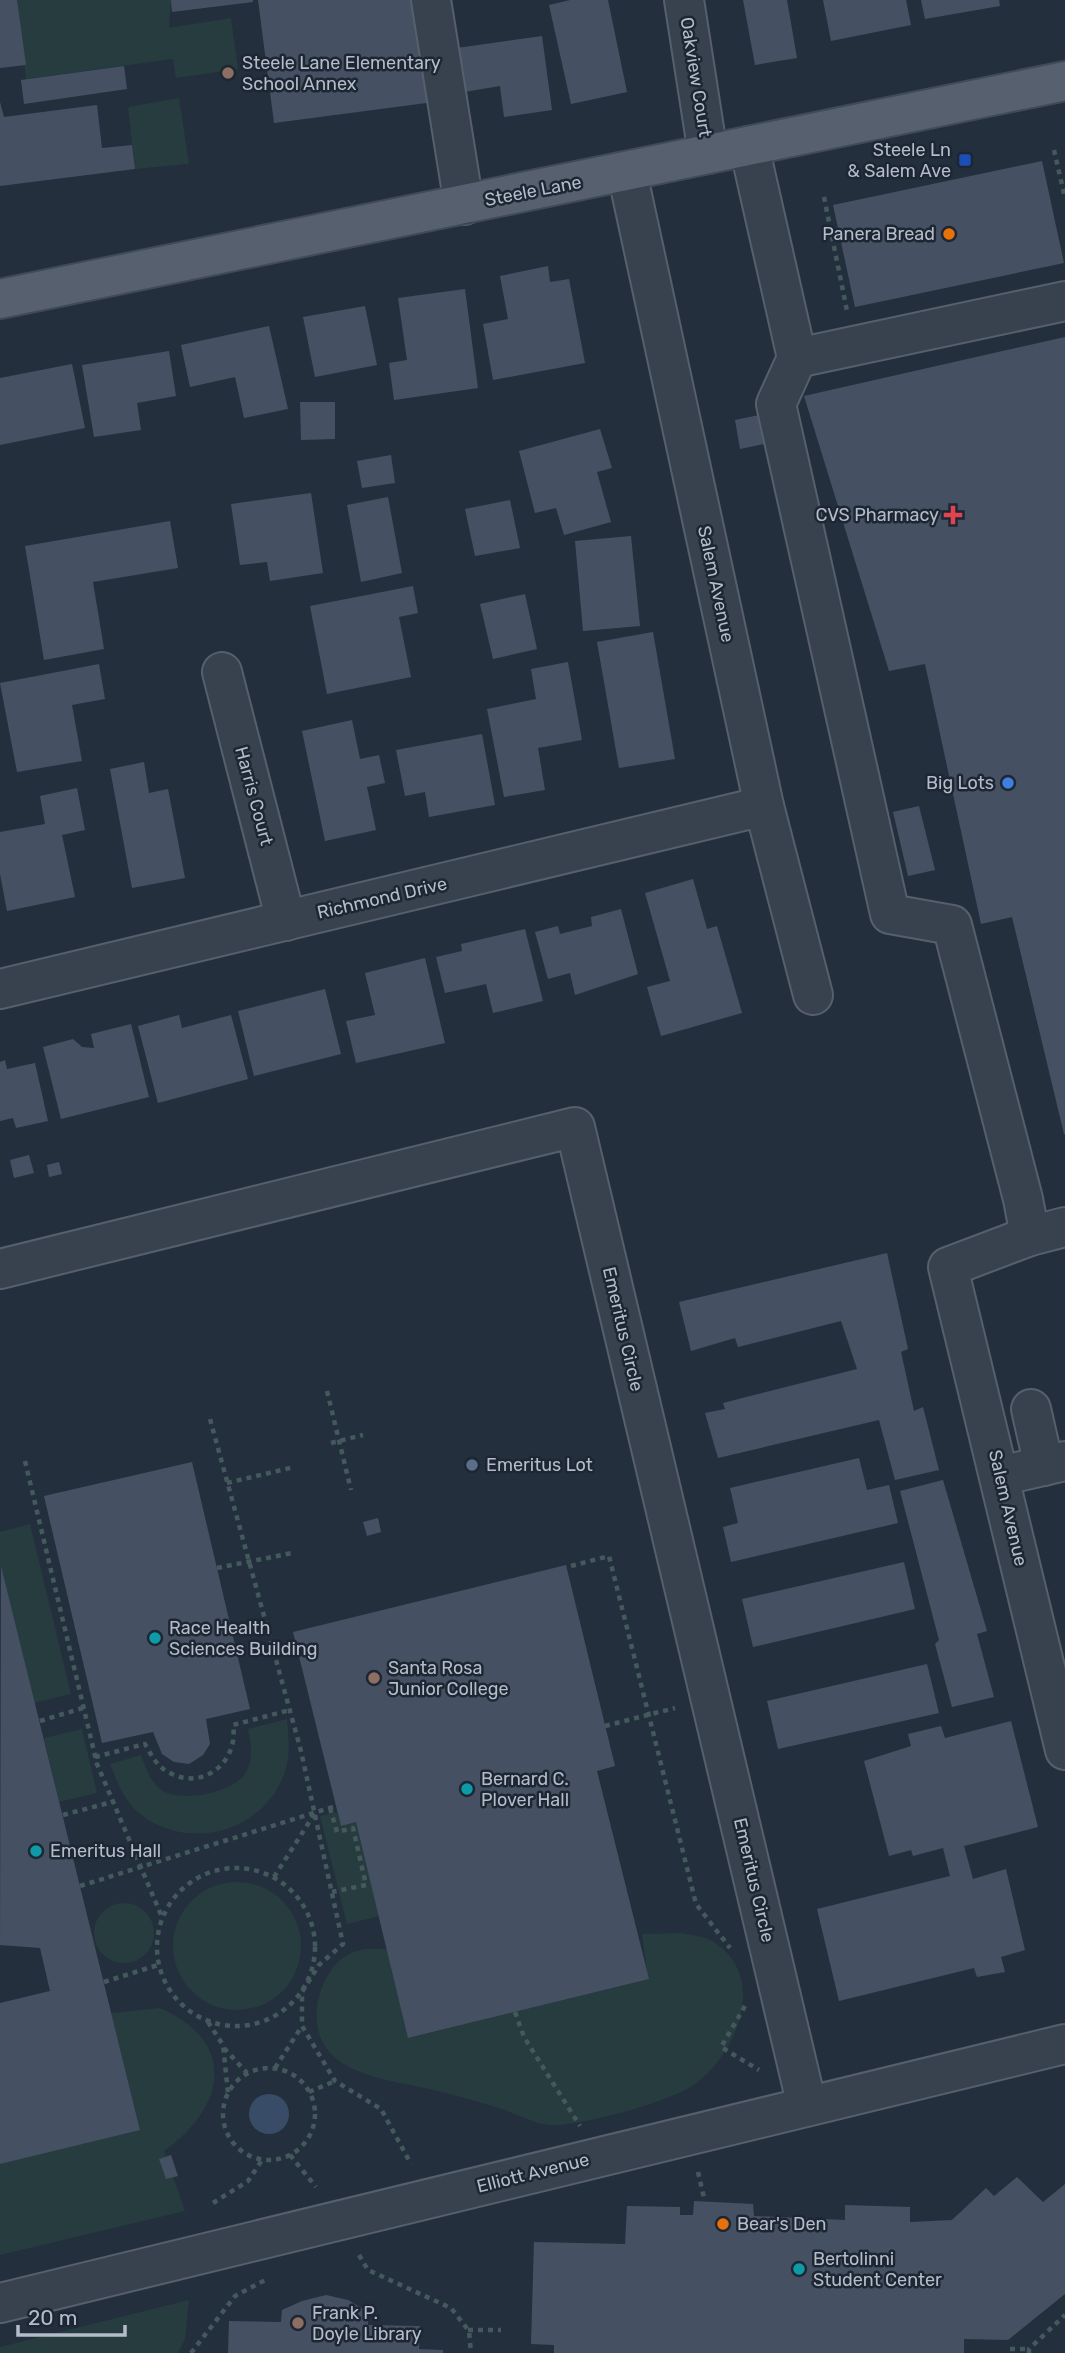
<svg xmlns="http://www.w3.org/2000/svg" width="1065" height="2353" font-family="Rubik,sans-serif">
<style>
.green{fill:#263c3f}
.water{fill:#394c67}
.building{fill:#455162}
.lines{fill:none;stroke-linecap:round;stroke-linejoin:round}
.minor-casing{stroke:#565f6c;stroke-width:42}
.major-casing{stroke:#414a57;stroke-width:42}
.path{stroke:#44595c;stroke-width:4.5;stroke-dasharray:5 5;stroke-linecap:butt}
.minor{stroke:#38414e;stroke-width:38}
.major{stroke:#56606e;stroke-width:38}
.education-dot{fill:#8d6e63;stroke:#1d2633;stroke-width:2.5}
.transit-dot{fill:#1a4fb4;stroke:#1d2633;stroke-width:2.5}
.food-dot{fill:#e8710a;stroke:#1d2633;stroke-width:2.5}
.health-dot{fill:#e0444e;stroke:#1d2633;stroke-width:2.5}
.shop-dot{fill:#3f7fe0;stroke:#1d2633;stroke-width:2.5}
.service-dot{fill:#5c6f8a;stroke:#1d2633;stroke-width:2.5}
.culture-dot{fill:#0f9aa8;stroke:#1d2633;stroke-width:2.5}
.labels{text-anchor:middle;dominant-baseline:central;stroke-width:5;stroke-linejoin:round;paint-order:stroke}
.poi-label{font-size:18px;fill:#b4bcc9;stroke:#1d2633;text-anchor:start}
.street-label{font-size:18px;fill:#b4bcc9;stroke:#1d2633}
</style>
<rect width="100%" height="100%" fill="#242f3e"/>
<!-- green -->
<g class="green">
<path d="M17,0H171L169,28L231,18L238,69L176,78L173,59L26,79Z"/>
<path d="M179,98L189,164L135,169L128,107Z"/>
<path d="M30,1524L71,1694L33,1703L0,1568V1532Z"/>
<path d="M287,1719C289,1739 291,1758 283,1777C260,1834 187,1851 140,1814C124,1801 117,1782 110,1764L141,1755C146,1768 149,1779 160,1789C178,1804 235,1793 246,1772C254,1757 251,1744 248,1729Z"/>
<path d="M82,1729L97,1793L59,1802L44,1738Z"/>
<path d="M337,1812L341,1826L356,1822L379,1916L347,1924L320,1816Z"/>
<circle cx="237" cy="1946" r="64"/>
<circle cx="124" cy="1933" r="30"/>
<path d="M681,1933C690,1935 704,1936 712,1941C769,1975 738,2053 695,2084C670,2102 584,2125 553,2125C537,2125 517,2114 502,2109C473,2100 445,2092 415,2086C376,2078 321,2070 317,2022C314,1994 330,1957 360,1950C368,1948 378,1949 387,1949L409,2038L648,1979L642,1934Z"/>
<path d="M160,2008C238,2042 226,2107 164,2151L185,2211L0,2255V2164L140,2129L111,2013Z"/>
<path d="M189,2300L185,2339L178,2353H0V2347Z"/>
</g>
<!-- water -->
<circle class="water" cx="269" cy="2114" r="20"/>
<!-- building -->
<g class="building">
<path d="M0,0H17L26,65L0,68Z"/>
<path d="M171,0H253V2L172,12Z"/>
<path d="M258,0H421L434,102L274,123Z"/>
<path d="M570,0H608L627,92L571,104L549,5Z"/>
<path d="M743,0H787L797,58L755,65Z"/>
<path d="M823,0H906L911,25L831,41Z"/>
<path d="M921,0H999L1000,6L925,19Z"/>
<path d="M542,36L552,110L504,117L500,86L464,92L457,48Z"/>
<path d="M124,66L127,89L24,104L21,80Z"/>
<path d="M0,102L4,117L97,105L102,148L132,145L135,169L0,186Z"/>
<path d="M1042,161L1064,263L855,307L833,205Z"/>
<path d="M548,266L550,282L569,279L585,363L493,380L483,324L508,319L500,276Z"/>
<path d="M465,289L478,388L394,400L389,363L407,360L398,298Z"/>
<path d="M365,306L377,365L315,377L303,317Z"/>
<path d="M269,326L288,409L244,418L235,377L190,387L181,345Z"/>
<path d="M1065,337V1134H1064L1012,917L981,924L925,664L889,671L804,396Z"/>
<path d="M169,351L176,396L137,403L141,430L94,437L82,365Z"/>
<path d="M72,364L85,428L0,445V378Z"/>
<path d="M300,402H335V439L301,440Z"/>
<path d="M764,414L769,443L740,449L735,420Z"/>
<path d="M600,429L612,468L597,472L611,522L564,535L556,508L535,513L519,451Z"/>
<path d="M391,455L395,483L362,488L357,461Z"/>
<path d="M311,493L323,573L270,581L267,562L240,565L231,504Z"/>
<path d="M388,497L402,573L361,582L347,505Z"/>
<path d="M510,500L520,548L475,556L465,509Z"/>
<path d="M170,521L178,568L93,582L104,649L44,660L25,546Z"/>
<path d="M631,536L640,626L583,631L575,541Z"/>
<path d="M413,586L418,613L399,617L411,677L327,694L310,606Z"/>
<path d="M525,594L537,649L493,659L480,604Z"/>
<path d="M653,632L675,759L619,768L597,642Z"/>
<path d="M568,662L582,740L538,748L545,790L504,797L487,709L536,699L531,669Z"/>
<path d="M99,664L105,699L72,705L82,761L17,772L0,683Z"/>
<path d="M352,720L360,759L379,755L385,783L367,787L376,830L325,841L302,731Z"/>
<path d="M482,734L495,805L429,817L425,792L405,796L396,750Z"/>
<path d="M144,762L149,793L168,789L185,878L132,888L110,769Z"/>
<path d="M77,788L85,830L62,835L75,897L7,911L0,874V832L45,824L40,796Z"/>
<path d="M919,806L935,870L908,876L893,812Z"/>
<path d="M693,879L707,929L717,926L742,1013L661,1036L647,987L670,981L645,893Z"/>
<path d="M621,909L638,974L575,995L570,973L548,979L535,932L558,926L560,934L592,926L591,917Z"/>
<path d="M525,929L543,1001L493,1013L486,984L445,993L436,957L462,951L461,944Z"/>
<path d="M425,958L445,1043L356,1063L346,1021L375,1015L365,973Z"/>
<path d="M325,989L341,1054L254,1076L238,1011Z"/>
<path d="M179,1015L182,1028L231,1015L248,1079L158,1103L138,1026Z"/>
<path d="M131,1024L149,1097L61,1119L43,1047L73,1039L82,1047L94,1048L91,1034Z"/>
<path d="M5,1060L7,1069L35,1063L48,1121L16,1128L13,1118L0,1121V1062Z"/>
<path d="M29,1155L34,1173L14,1178L10,1160Z"/>
<path d="M59,1162L62,1174L49,1177L47,1165Z"/>
<path d="M887,1253L908,1349L901,1352L914,1411L923,1407L939,1470L895,1480L879,1420L718,1458L705,1413L725,1409L723,1403L857,1369L841,1321L738,1347L735,1338L691,1351L679,1302Z"/>
<path d="M859,1458L867,1490L889,1485L898,1523L731,1562L723,1527L738,1523L730,1488Z"/>
<path d="M192,1462L250,1709L206,1719L210,1744L203,1755L189,1764L174,1762L162,1754L153,1732L102,1743L44,1496Z"/>
<path d="M943,1480L987,1631L977,1634L994,1697L952,1707L935,1644L939,1640L900,1491Z"/>
<path d="M378,1518L381,1532L367,1536L363,1522Z"/>
<path d="M904,1562L915,1609L753,1647L742,1599Z"/>
<path d="M566,1565L615,1766L597,1771L649,1979L408,2038L356,1822L341,1826L293,1632Z"/>
<path d="M1,1566L140,2130L0,2164V2003L50,1991L40,1948L0,1945Z"/>
<path d="M927,1664L939,1713L778,1749L767,1701Z"/>
<path d="M1011,1721L1038,1827L964,1846L973,1879L1006,1869L1025,1950L1001,1957L1005,1972L977,1977L974,1968L839,2001L817,1909L950,1876L943,1848L913,1856L911,1850L889,1856L864,1761L911,1746L908,1734L941,1726L945,1738Z"/>
<path d="M171,2155L178,2176L166,2179L159,2159Z"/>
<path d="M1017,2177L1043,2202L1065,2184V2294L1008,2340L964,2339V2353H554V2345L531,2344L534,2242L625,2244L627,2206L680,2207V2215H693L694,2201L753,2204L754,2216L845,2220V2205L910,2207V2222L952,2220L986,2188L994,2196Z"/>
<path d="M326,2295L348,2300L368,2312V2325L420,2326L419,2349L443,2350V2353H228L229,2321L281,2322L282,2310L302,2301Z"/>
</g>
<g class="lines">
<defs>
<g id="minor">
<path d="M431,0L464,205"/>
<path d="M684,0L708,154"/>
<path d="M749,146L797,358L1065,301"/>
<path d="M627,172L764,806L813,995"/>
<path d="M797,358L776,404L890,914L952,925L1023,1199L1030,1236"/>
<path d="M222,672L286,921"/>
<path d="M0,989L764,806"/>
<path d="M1065,1227L1030,1236L948,1267L1065,1750"/>
<path d="M0,1269L575,1127L807,2106"/>
<path d="M1031,1409L1044,1466"/>
<path d="M1000,1476L1065,1461"/>
<path d="M0,2303L1065,2044"/>
</g>
<path id="major" d="M0,299L1065,81"/>
</defs>
<!-- minor casing -->
<use href="#minor" class="minor-casing"/>
<!-- major casing -->
<use href="#major" class="major-casing"/>
<!-- path -->
<g class="path">
<path d="M1054,150L1065,198"/>
<path d="M824,197L847,311"/>
<path d="M327,1391L351,1490"/>
<path d="M210,1419L301,1751L343,1944L319,1965L302,1992V2026L335,2081L381,2109L411,2164"/>
<path d="M331,1443L363,1435"/>
<path d="M25,1461L97,1764L162,1917"/>
<path d="M227,1483L294,1467"/>
<path d="M571,1566L609,1556L696,1904L730,1948"/>
<path d="M217,1568L292,1553"/>
<path d="M40,1721L83,1708"/>
<path d="M605,1726L675,1708"/>
<path d="M95,1757L145,1744C152,1756 157,1767 170,1773C204,1791 239,1761 233,1725L290,1710"/>
<path d="M330,1808L337,1832L353,1828L366,1885L332,1892"/>
<path d="M63,1815L112,1802"/>
<circle cx="236" cy="1947" r="79"/>
<path d="M274,1877L315,1813"/>
<path d="M80,1886L336,1806"/>
<path d="M104,1982L158,1965"/>
<path d="M745,2006L721,2047L759,2070"/>
<path d="M515,2012L524,2037L580,2126"/>
<path d="M208,2022L223,2045L228,2093"/>
<path d="M224,2048L247,2073"/>
<path d="M275,2068L302,2026"/>
<circle cx="269" cy="2114" r="46"/>
<path d="M309,2092L335,2081"/>
<path d="M290,2155L316,2187"/>
<path d="M698,2172L704,2198"/>
<path d="M213,2203L248,2181L262,2160"/>
<path d="M359,2255L368,2270L451,2308L469,2331L471,2353"/>
<path d="M468,2330H501"/>
<path d="M1010,2349H1029"/>
<path d="M191,2353L235,2296L267,2279"/>
<path d="M1029,2353V2349L1065,2315"/>
</g>
<!-- minor -->
<use href="#minor" class="minor"/>
<!-- major -->
<use href="#major" class="major"/>
</g>
<!-- markers -->
<g class="education-dot">
<circle cx="228" cy="73" r="7"/>
<circle cx="374" cy="1678" r="7"/>
<circle cx="298" cy="2323" r="7"/>
</g>
<rect class="transit-dot" x="958" y="153" width="14" height="14" rx="3.5"/>
<g class="food-dot">
<circle cx="949" cy="234" r="7"/>
<circle cx="723" cy="2224" r="7"/>
</g>
<path class="health-dot" d="M949.5 504.5h7v7h7v7h-7v7h-7v-7h-7v-7h7z"/>
<circle class="shop-dot" cx="1008" cy="783" r="7"/>
<circle class="service-dot" cx="472" cy="1465" r="7"/>
<g class="culture-dot">
<circle cx="155" cy="1638" r="7"/>
<circle cx="467" cy="1789" r="7"/>
<circle cx="36" cy="1851" r="7"/>
<circle cx="799" cy="2269" r="7"/>
</g>
<g class="labels">
<!-- poi labels -->
<g class="poi-label">
<text x="242" y="63">Steele Lane Elementary<tspan x="242" dy="21">School Annex</tspan></text>
<text x="951" y="150" text-anchor="end">Steele Ln<tspan x="951" dy="21">&amp; Salem Ave</tspan></text>
<text x="935" y="234" text-anchor="end">Panera Bread</text>
<text x="939" y="515" text-anchor="end">CVS Pharmacy</text>
<text x="994" y="783" text-anchor="end">Big Lots</text>
<text x="486" y="1465">Emeritus Lot</text>
<text x="169" y="1628">Race Health<tspan x="169" dy="21">Sciences Building</tspan></text>
<text x="388" y="1668">Santa Rosa<tspan x="388" dy="21">Junior College</tspan></text>
<text x="481" y="1779">Bernard C.<tspan x="481" dy="21">Plover Hall</tspan></text>
<text x="50" y="1851">Emeritus Hall</text>
<text x="737" y="2224">Bear's Den</text>
<text x="813" y="2259">Bertolinni<tspan x="813" dy="21">Student Center</tspan></text>
<text x="312" y="2313">Frank P.<tspan x="312" dy="21">Doyle Library</tspan></text>
</g>
<!-- street labels -->
<g class="street-label">
<text transform="translate(696 77) rotate(81)">Oakview Court</text>
<text transform="translate(533 191) rotate(-11)">Steele Lane</text>
<text transform="translate(716 584) rotate(78)">Salem Avenue</text>
<text transform="translate(254 796) rotate(75)">Harris Court</text>
<text transform="translate(382 898) rotate(-13)">Richmond Drive</text>
<text transform="translate(623 1329) rotate(77)">Emeritus Circle</text>
<text transform="translate(1008 1508) rotate(77)">Salem Avenue</text>
<text transform="translate(754 1880) rotate(77)">Emeritus Circle</text>
<text transform="translate(533 2173) rotate(-14)">Elliott Avenue</text>
</g>
</g>
<!-- scale -->
<path d="M18 2325v10h107v-10" fill="none" stroke="#b4bcc9" stroke-width="3.5"/>
<text x="28" y="2325" font-size="21" fill="#b4bcc9" stroke="#1d2633" stroke-width="5" paint-order="stroke">20 m</text>
</svg>
